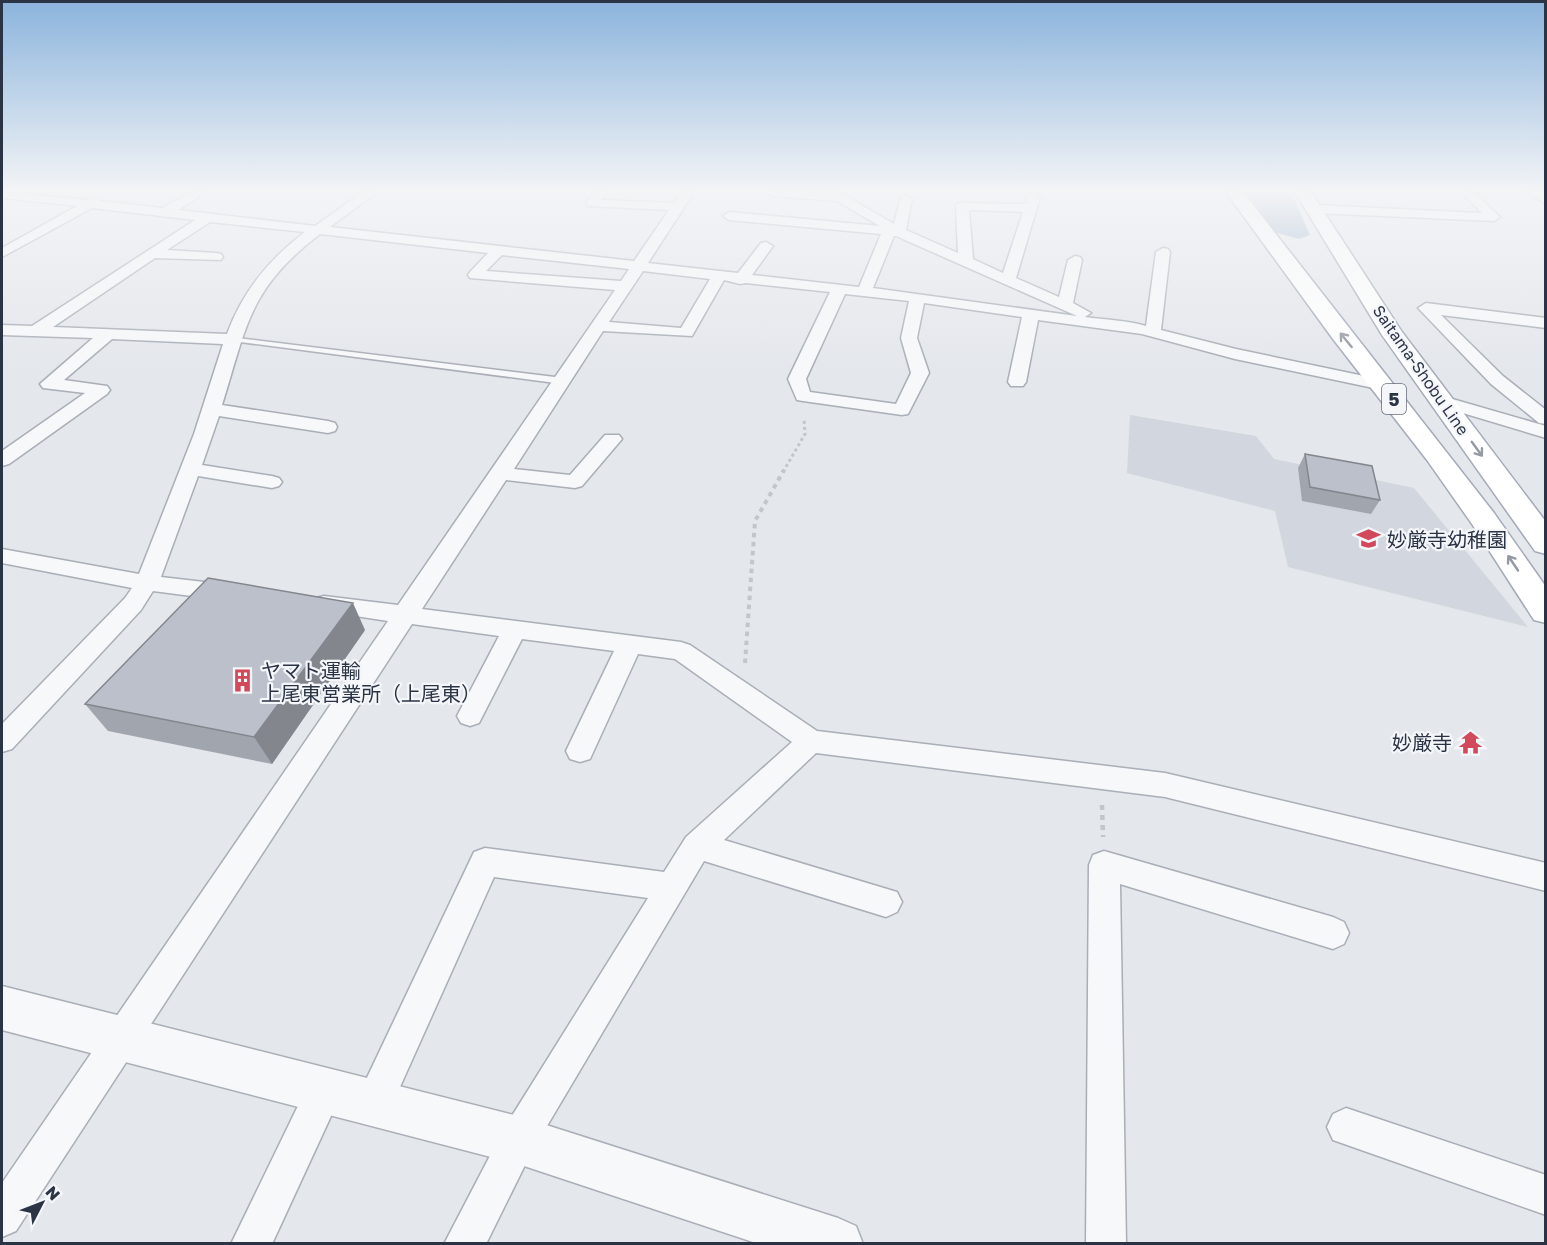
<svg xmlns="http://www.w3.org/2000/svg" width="1547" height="1245" font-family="'Golos Text','Noto Sans JP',sans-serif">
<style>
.built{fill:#d2d6de}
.water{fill:#9fb4cc}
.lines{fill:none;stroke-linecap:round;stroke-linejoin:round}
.service-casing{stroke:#a9aeb7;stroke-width:3}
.minor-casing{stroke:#a9aeb7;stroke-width:3}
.tertiary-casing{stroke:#a9aeb7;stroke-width:3}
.primary-casing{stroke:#a3abb8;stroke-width:3}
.path-far2{stroke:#c2c5cb;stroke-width:3;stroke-dasharray:3 3;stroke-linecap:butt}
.path-far1{stroke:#c2c5cb;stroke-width:4;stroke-dasharray:4.5 4.5;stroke-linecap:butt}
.path{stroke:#c2c5cb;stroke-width:4.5;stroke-dasharray:5 5;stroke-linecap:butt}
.service{fill:#f7f8fa;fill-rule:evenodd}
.minor{fill:#f7f8fa;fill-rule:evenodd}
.tertiary{fill:#f7f8fa;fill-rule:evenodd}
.primary{fill:#fff;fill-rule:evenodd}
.wall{fill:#a1a5ae}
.shaded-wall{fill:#83868d}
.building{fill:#bbc0ca;stroke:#83868d;stroke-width:1.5}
.oneway{stroke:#959aa2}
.labels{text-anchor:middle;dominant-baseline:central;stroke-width:4.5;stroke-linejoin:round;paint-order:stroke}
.far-street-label{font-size:16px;fill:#2b3445;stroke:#f4f6f9}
.shield{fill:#f4f6f9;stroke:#676e7b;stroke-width:1.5}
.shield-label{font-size:18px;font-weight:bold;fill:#2b3445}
.poi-label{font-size:20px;fill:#2b3445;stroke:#f4f6f9;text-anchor:start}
</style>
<rect width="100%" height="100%" fill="#e4e7ec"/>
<!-- built -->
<path class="built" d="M1130,415L1256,436L1274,459L1414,488L1528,627L1288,567L1275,511L1127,473Z"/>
<!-- water -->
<path class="water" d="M1246,192H1291L1310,235L1299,239L1274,232Z"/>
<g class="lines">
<defs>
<path id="service" d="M229,337L563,378L567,381L563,384L232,341L228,339Z"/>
<g id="minor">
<path d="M2,192L88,200L94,198L100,201L162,208L192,192H206L178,210L315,226L363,192H377L330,227L634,261L669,210L588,206L586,203L595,192H607L601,200L674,203L682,192H694L648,263L738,273L761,243L766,242L773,246L752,275L859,287L881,234L729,220L723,216L729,212L880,226L837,201L773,196L767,192H839L894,224L900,199L906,195L912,199L906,230L958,253L956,206L958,203L1026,204L1028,198L1026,195L1034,192L1040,197L1016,278L1059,297L1068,260L1075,256L1080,257L1082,260L1073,303L1091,313L1085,317C1106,320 1126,320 1146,326L1156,252L1163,248L1168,249L1170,252L1161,330L1236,349L1383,380L1389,381L1392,385L1389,389L1383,390L1235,359L1142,334L1038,320L1026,382L1023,386H1011L1008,382L1022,317L924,303L917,338L929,373L908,414L902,415L803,401L797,400L788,379L830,292L746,283L740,284L724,280L692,336L603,331L514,469L570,475L605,435H619L622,439L582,486L575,488L506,480L422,609L681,642L690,645L817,731L1165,773L1546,863V891L1165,797L816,753L724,840L897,892L902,902L897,912L886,917L704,861L531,1153L486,1244H444L505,1127L648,898L494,877L387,1116L374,1122L361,1116L355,1103L474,852L485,848L664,872L686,837L792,742L675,659L638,654L590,759L580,762L570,759L566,751L614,651L522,639L479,723L470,726L461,723L457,716L499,636L412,624L16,1231L2,1237V1183L388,621L316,610L312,604L316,598L324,596L398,605L615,290L470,278L468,275L470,272L488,253L320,234C249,288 247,325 222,405L328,421L335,423L337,427L335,431L328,433L219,416L202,465L272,476L279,478L282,482L279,486L272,488L198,476L161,577L230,585L238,587L242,593L238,599L230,601L153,591L141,610L12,749L2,752V724L125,598L132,588L2,563V549L139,574L194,434L223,344L112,339L64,380L107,386L110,390L107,394L9,464L2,466V451L85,393L43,388L40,384L93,338L2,335V325L32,326L195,220L92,208L2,257V248L77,206L2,198ZM969,210L1023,212L1003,273L973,259ZM210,222L305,232C269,259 243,291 227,334L53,327L155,258L221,260L223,257L221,254L216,253L167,250ZM894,236H896L1077,316L873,288ZM502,255L629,269L621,281L486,271ZM643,271L710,279L681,328L609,322ZM845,294L909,301L901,338L911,373L896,404L810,392L806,379Z"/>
<path d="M1461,192H1474L1500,217L1494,221L1316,213L1310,209L1316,205L1482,213Z"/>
<path d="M1528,192H1542L1546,194V204Z"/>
<path d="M1426,303L1546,318V328L1441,315L1503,376L1546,410V424L1539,423L1491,384L1421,311L1418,308Z"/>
<path d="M1442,396L1546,426V438L1436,405L1433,401L1436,397Z"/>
<path d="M1104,851L1333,917L1344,922L1349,933L1344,944L1333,949L1120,884L1126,1244H1086L1089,865L1093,855Z"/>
<path d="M325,1072L338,1077L343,1090L272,1244H231L312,1077Z"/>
<path d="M1346,1108L1546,1175V1215L1333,1140L1327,1127L1333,1114Z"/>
</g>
<path id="tertiary" d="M2,986L518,1116L838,1218L856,1226L863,1244H759L518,1164L2,1030Z"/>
<g id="primary">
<path d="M1226,192H1243L1494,513L1546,587V623L1534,620L1472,524L1427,460L1333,339Z"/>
<path d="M1295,192H1311L1402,332L1546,522V554L1535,551L1382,335Z"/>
</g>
</defs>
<!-- service casing -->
<use href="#service" class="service-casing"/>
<!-- minor casing -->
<use href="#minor" class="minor-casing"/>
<!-- tertiary casing -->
<use href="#tertiary" class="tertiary-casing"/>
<!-- primary casing -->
<use href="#primary" class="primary-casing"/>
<!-- path-far2 -->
<path class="path-far2" d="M783,472L805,434L804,418"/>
<!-- path-far1 -->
<path class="path-far1" d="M745,663L755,521L784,470"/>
<!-- path -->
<path class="path" d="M1102,805L1103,837"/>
<!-- service -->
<use href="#service" class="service"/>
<!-- minor -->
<use href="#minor" class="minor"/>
<!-- tertiary -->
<use href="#tertiary" class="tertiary"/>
<!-- primary -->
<use href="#primary" class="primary"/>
</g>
<!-- wall -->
<g class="wall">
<path d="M1305,454L1380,500L1371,514L1302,501L1298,468Z"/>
<path d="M365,630L272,764L108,731L85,704Z"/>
</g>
<!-- shaded-wall -->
<path class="shaded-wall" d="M353,603L365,630L272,764L254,737Z"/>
<!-- building -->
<g class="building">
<path d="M1305,454L1372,466L1380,500L1310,487Z"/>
<path d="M208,578L353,603L254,737L85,704Z"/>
</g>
<!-- one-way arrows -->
<defs><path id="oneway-shaft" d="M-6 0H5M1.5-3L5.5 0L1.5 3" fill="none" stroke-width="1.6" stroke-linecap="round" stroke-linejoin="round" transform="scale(1.5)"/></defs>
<g class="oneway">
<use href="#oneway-shaft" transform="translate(1346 340) rotate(-129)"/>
<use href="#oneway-shaft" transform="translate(1477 449) rotate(54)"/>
<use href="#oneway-shaft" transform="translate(1513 563) rotate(-124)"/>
</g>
<!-- sky -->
<linearGradient id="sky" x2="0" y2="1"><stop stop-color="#8bb4dd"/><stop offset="0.52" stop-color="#f3f4f6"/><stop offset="1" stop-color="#f3f4f6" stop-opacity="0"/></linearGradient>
<rect width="1547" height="366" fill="url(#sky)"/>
<!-- icons -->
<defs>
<symbol id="school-bare" viewBox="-9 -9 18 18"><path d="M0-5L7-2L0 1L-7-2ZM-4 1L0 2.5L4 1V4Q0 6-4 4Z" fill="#d1495b" stroke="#f4f6f9" stroke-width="2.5" paint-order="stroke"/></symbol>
<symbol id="building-bare" viewBox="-9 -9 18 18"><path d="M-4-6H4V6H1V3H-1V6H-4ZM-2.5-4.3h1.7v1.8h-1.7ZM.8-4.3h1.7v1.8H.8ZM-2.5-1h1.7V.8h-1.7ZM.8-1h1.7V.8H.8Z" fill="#d1495b" stroke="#f4f6f9" stroke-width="2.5" paint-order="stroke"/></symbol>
<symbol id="temple-bare" viewBox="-9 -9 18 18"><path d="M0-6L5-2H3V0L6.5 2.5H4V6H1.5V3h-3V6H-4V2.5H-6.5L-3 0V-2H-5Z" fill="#d1495b" stroke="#f4f6f9" stroke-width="2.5" paint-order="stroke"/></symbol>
</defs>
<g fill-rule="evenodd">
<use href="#school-bare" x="1352" y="522" width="33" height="33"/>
<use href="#building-bare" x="226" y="664" width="33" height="33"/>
<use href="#temple-bare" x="1454" y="726" width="33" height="33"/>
</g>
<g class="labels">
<!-- far-street labels -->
<g class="far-street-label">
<text transform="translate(1421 370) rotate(55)">Saitama-Shobu Line</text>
</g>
<!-- shield labels -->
<rect class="shield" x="1382" y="384" width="24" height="30" rx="4.5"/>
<g class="shield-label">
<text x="1394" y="399">5</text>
</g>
<!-- poi labels -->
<g class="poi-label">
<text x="1387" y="539">妙厳寺幼稚園</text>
<text x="261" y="670">ヤマト運輸<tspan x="261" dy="23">上尾東営業所（上尾東）</tspan></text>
<text x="1452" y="742" text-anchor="end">妙厳寺</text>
</g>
</g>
<!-- border -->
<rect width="1547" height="1245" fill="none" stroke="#2b3445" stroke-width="6"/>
<!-- north arrow -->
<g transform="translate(42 1203) rotate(48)" stroke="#f4f6f9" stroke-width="4.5" paint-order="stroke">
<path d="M0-4.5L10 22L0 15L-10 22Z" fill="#2b3445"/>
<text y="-9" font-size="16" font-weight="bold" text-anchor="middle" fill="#2b3445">N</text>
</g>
</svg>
